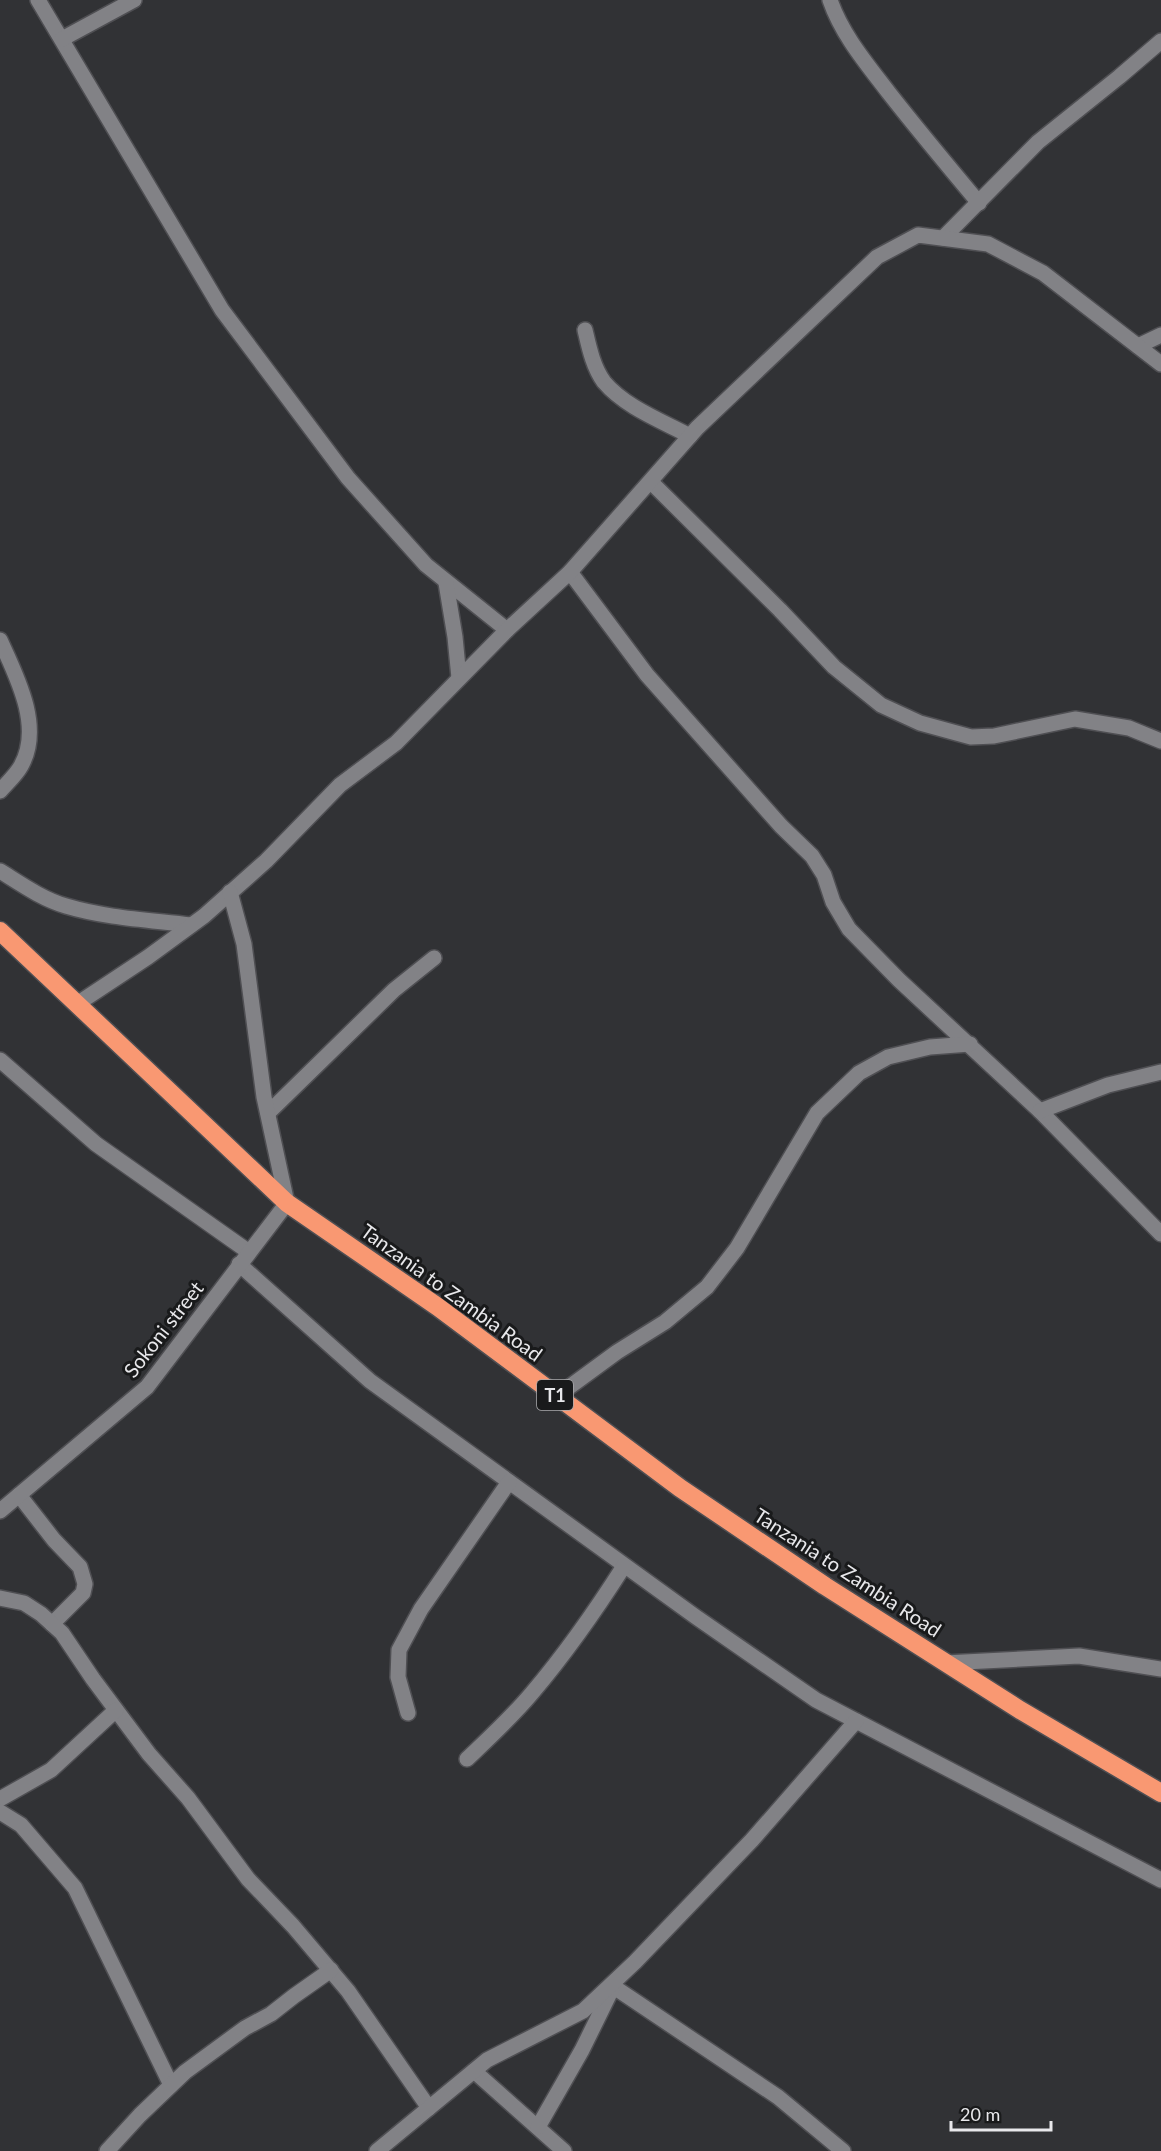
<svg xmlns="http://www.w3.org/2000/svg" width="1161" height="2151" font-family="Lato,sans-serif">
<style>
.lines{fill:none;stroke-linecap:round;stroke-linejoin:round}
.street-casing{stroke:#4f4f53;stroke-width:18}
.highway-casing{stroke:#4f4f53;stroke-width:21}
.street{stroke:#828286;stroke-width:15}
.highway{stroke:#f99872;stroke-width:18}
.labels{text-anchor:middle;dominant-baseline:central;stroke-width:6;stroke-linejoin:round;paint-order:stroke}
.shield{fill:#191a1b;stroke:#aaaaad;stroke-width:1.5}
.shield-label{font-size:18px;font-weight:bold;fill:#e8e8eb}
.street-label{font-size:20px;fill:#e8e8eb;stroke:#191a1b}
</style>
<rect width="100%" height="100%" fill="#313235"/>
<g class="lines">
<defs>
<g id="street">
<path d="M38,0L222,310L348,478L426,565L507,630"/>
<path d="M830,0C842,35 867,64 889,93C918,130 948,166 979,203"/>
<path d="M62,39L134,0"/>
<path d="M943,238L1038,142L1119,77L1161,41"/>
<path d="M585,330C589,347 593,367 604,382C625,407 662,421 690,436"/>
<path d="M1138,346L1161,335"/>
<path d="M651,482L780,610L834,667L881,705L920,723L971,737L994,736L1075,719L1129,728L1161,741"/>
<path d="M570,572L647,675L781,826L812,856L824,875L833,902L849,929L899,980L1040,1111L1161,1234"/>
<path d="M446,583L455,637L459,678"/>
<path d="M0,640C17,677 43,727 21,766C16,775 7,783 0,791"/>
<path d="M0,871C21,884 42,899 66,906C106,918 150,920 191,925"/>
<path d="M77,1004L148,957L204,916L266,861L340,785L396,743L507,630L570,572L697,428L877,257L918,235L988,244L1043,273L1161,364"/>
<path d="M0,1060L96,1144L249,1252"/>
<path d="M1040,1111L1108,1085L1161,1072"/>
<path d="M268,1113L394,990L434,958"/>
<path d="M239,1264L370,1381L696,1617L816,1700L1161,1880"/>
<path d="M557,1396L617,1352L665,1322L707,1287L737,1248L817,1113L859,1073L888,1057L930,1047L970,1044"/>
<path d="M19,1495L54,1540L80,1567L85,1584L83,1593L52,1624"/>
<path d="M0,1511L147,1387L287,1203L264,1097L244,944L230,892"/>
<path d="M0,1598L24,1603L41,1614L62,1633L93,1679L149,1754L188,1798L248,1879L293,1926L348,1991L429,2108"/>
<path d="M945,1663L1079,1656L1161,1669"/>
<path d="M408,1713L398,1677L399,1650L421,1609L509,1482"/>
<path d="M467,1759C489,1738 512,1717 532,1693C566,1653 596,1610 624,1566"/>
<path d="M0,1799L51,1770L116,1710"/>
<path d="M0,1812L21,1825L75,1888L171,2085"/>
<path d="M614,1987L778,2097L843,2151"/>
<path d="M474,2071L564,2151"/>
<path d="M538,2127L582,2050L613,1987"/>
<path d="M107,2151L140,2115L185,2072L245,2028L271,2014L294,1996L331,1970"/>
<path d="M377,2151L487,2060L583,2011L635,1962L752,1840L856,1721"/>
</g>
<path id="highway" d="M0,931L287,1203L438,1307L680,1488L825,1586L1020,1710L1161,1793"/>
</defs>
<!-- street casing -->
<use href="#street" class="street-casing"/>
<!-- highway casing -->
<use href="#highway" class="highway-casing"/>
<!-- street -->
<use href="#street" class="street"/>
<!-- highway -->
<use href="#highway" class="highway"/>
</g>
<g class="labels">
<!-- shield labels -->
<rect class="shield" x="537" y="1380" width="36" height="30" rx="4.5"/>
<g class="shield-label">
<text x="555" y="1395">T1</text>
</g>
<!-- street labels -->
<g class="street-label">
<text transform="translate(452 1292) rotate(36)">Tanzania to Zambia Road</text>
<text transform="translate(163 1329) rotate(-52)">Sokoni street</text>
<text transform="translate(848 1572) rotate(33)">Tanzania to Zambia Road</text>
</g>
</g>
<!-- scale -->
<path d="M951 2121v9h100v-9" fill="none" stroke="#e8e8eb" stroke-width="3"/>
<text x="960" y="2121" font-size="18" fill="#e8e8eb" stroke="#191a1b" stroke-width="4.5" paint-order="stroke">20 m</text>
</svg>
